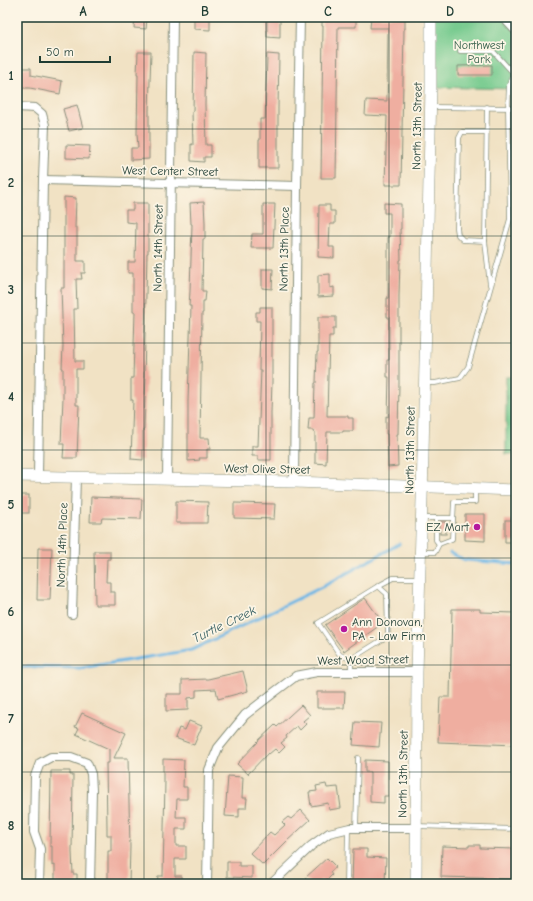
<svg xmlns="http://www.w3.org/2000/svg" width="533" height="901" font-family="'Comic Neue',sans-serif">
<style>
.green{fill:#77cb8f;stroke:#4b8462}
.lines{fill:none;stroke-linecap:round;stroke-linejoin:round}
.stream{stroke:#6db7e6;stroke-width:3}
.building{fill:#efaea0}
.lane-casing{stroke:#88907c;stroke-width:5.5}
.street-casing{stroke:#88907c;stroke-width:10}
.secondary-casing{stroke:#88907c;stroke-width:12}
.lane{stroke:#fff;stroke-width:4}
.street{stroke:#fff;stroke-width:8}
.secondary{stroke:#fff;stroke-width:11}
.grid{fill:none;stroke:#1f3d34;stroke-width:1;stroke-opacity:0.55}
.poi-dot{fill:#b5179e;stroke:#fcf5e5;stroke-width:1.5}
.labels{text-anchor:middle;dominant-baseline:central;stroke-width:3.5;stroke-linejoin:round;paint-order:stroke}
.park-label{font-size:12px;fill:#35604b;stroke:#fcf5e5}
.street-label{font-size:12px;fill:#1f3d34;stroke:#fcf5e5}
.poi-label{font-size:12px;fill:#1f3d34;stroke:#fcf5e5;text-anchor:end}
.water-label{font-size:13px;font-style:italic;fill:#325c60;stroke:#fcf5e5}
.neatline{fill:none;stroke:#1f3d34;stroke-width:1.5}
.grid-label{font-size:13px;text-anchor:middle;font-weight:bold;fill:#1f3d34}
</style>
<rect width="100%" height="100%" fill="#fcf5e5"/>
<filter id="ink" filterUnits="userSpaceOnUse"><feTurbulence type="fractalNoise" baseFrequency=".025" numOctaves="2"/><feDisplacementMap in="SourceGraphic" scale="8" xChannelSelector="R" yChannelSelector="G"/><feConvolveMatrix kernelMatrix="1 2 1 2 8 2 1 2 1" color-interpolation-filters="sRGB"/></filter>
<filter id="wash" filterUnits="userSpaceOnUse"><feTurbulence type="fractalNoise" baseFrequency=".012" numOctaves="4" result="noise"/><feDisplacementMap in="SourceGraphic" scale="16" xChannelSelector="R" yChannelSelector="G"/><feGaussianBlur stdDeviation="0.9" result="paint"/><feColorMatrix in="noise" values="0 0 0 0 0 0 0 0 0 0 0 0 0 0 0 0 0 1.4 0 .05"/><feComposite in="paint" operator="in"/></filter>
<g filter="url(#wash)">
<rect width="100%" height="100%" fill="#f1e2c4"/>
<!-- green -->
<g class="green">
<path d="M432,17H516V89L431,87Z"/>
<rect x="506" y="377" width="10" height="77"/>
</g>
<g class="lines">
<!-- stream -->
<g class="stream">
<path d="M450,553L465,560L516,564"/>
<path d="M17,667L81,668L192,650L324,586L399,544"/>
</g>
</g>
<g id="blocks">
<!-- building -->
<g class="building">
<path d="M135,17H147L146,29L134,28Z"/>
<path d="M194,17H210V30L194,29Z"/>
<path d="M267,17H280V38L267,37Z"/>
<path d="M322,17H356V27H338L336,178H321L323,26H322Z"/>
<path d="M371,17H405V29H404L401,185H385L387,116L365,115L366,100L387,101L388,28H370Z"/>
<path d="M138,52H151L149,110V159L131,160V148H138L137,134L138,74H137Z"/>
<path d="M194,52L206,53L205,105L206,145H211V157H204V162L191,161V144L193,145L192,112H193Z"/>
<path d="M267,54L279,55L278,108V168H259V140H260V119H265Z"/>
<path d="M492,65V75H458V66Z"/>
<path d="M17,68H31V75L62,81L60,94L30,88H17Z"/>
<path d="M77,105L83,128L69,131L63,109Z"/>
<path d="M66,145L90,146L89,159L66,158Z"/>
<path d="M64,197L76,198L75,228H77V261H85V273H81L82,279H76L77,309H74L75,361H83V369H76V405H79L77,458H63L64,444H61L63,398V368H62L63,346L61,288H64Z"/>
<path d="M204,202L205,223V239H203L202,291H206L205,301H203V313H202L200,438H209L210,449H207V458H199L200,460L188,461V401L191,306H189L190,291L192,224H191L190,203Z"/>
<path d="M133,203H148V253H147L144,378H146L145,400L144,430H143V460L131,459L133,400H131V378H133L135,312H133V273H128V262H135L136,223L126,222V210H133Z"/>
<path d="M384,203L401,204V229H400L401,260H400L399,296V384L398,434H397L398,466L388,467L387,434H386V416L388,417L389,377H387V360H389V317H387V298H388V237H390V213H384Z"/>
<path d="M263,204H275L273,248H251L252,234H263Z"/>
<path d="M319,205H330V211H335V224H330L329,247H334V258L318,257Z"/>
<path d="M262,269H273L272,289L262,288Z"/>
<path d="M330,274V288L334,287V296L318,297V275Z"/>
<path d="M260,307H272V382L271,412V460H258V456H252V446H258L261,370H259L260,321H256V312H260Z"/>
<path d="M318,317H336V328H333V336H329L327,416H348V418H353V431H343V432H327L326,464L315,463V432H314V430H308L309,418H314L315,383H316L317,352H318Z"/>
<rect x="17" y="495" width="12" height="18"/>
<path d="M91,497L142,499L141,519L102,518L101,522H90Z"/>
<path d="M176,501L208,502L207,523H176Z"/>
<path d="M234,503L275,504L274,519L234,518Z"/>
<path d="M465,514H485V541L465,540Z"/>
<rect x="505" y="520" width="11" height="22"/>
<rect x="440" y="522" width="6" height="12"/>
<path d="M38,548H52L50,600H37Z"/>
<path d="M94,551H110V559H107L106,582H110V592H115V605H95Z"/>
<path d="M365,598L383,623L344,651L325,625L353,606Z"/>
<path d="M452,609H480V612L516,613V745L438,742L440,697H450Z"/>
<path d="M243,671L248,691L218,699L216,689L196,690V697L188,698V710L166,711V694H182V680L208,679Z"/>
<path d="M317,692H345L344,708H317Z"/>
<path d="M301,705L310,715L303,721L306,724L300,730L297,726L286,736L287,738L281,743L285,747L279,753L275,749L269,754L268,753L248,774L237,764L258,742H257L275,725L277,727Z"/>
<path d="M82,713L126,733L114,758H128L130,847L129,884H108V851H111V835H107V828L106,763H109V749L76,734L79,728L75,727Z"/>
<path d="M189,721L202,726L194,745L175,738L179,728L185,730Z"/>
<path d="M355,722L381,723L379,747L353,745Z"/>
<path d="M163,759L184,760L183,787H187V799H177L176,817H186V829H176V846H186V859H175V876H182V884H157L158,876H163L165,781H163Z"/>
<path d="M365,760L388,761V796H384V803L370,802V772H365Z"/>
<path d="M51,771H70V775H73L72,852L73,874H77V884H55V865L52,866V846H50Z"/>
<path d="M228,776L243,777L242,798H247L246,808H239V817L225,816Z"/>
<path d="M326,784L327,788L338,787L341,808L329,810L328,803L311,806L309,792L317,791L316,786Z"/>
<path d="M301,810L310,820L287,841L263,865L250,853L270,832L274,835L285,825L282,822L288,817L291,819Z"/>
<path d="M469,845H480V848L516,849V879L441,877L442,846L469,847Z"/>
<path d="M353,849H367V857L386,858L385,883L380,882V884H352Z"/>
<path d="M327,858L336,867L330,872L332,875L324,883L321,880L317,884H311L305,878Z"/>
<path d="M227,862H239V866H252V878L227,877Z"/>
</g>
</g>
</g>
<g filter="url(#ink)">
<use href="#blocks" fill-opacity="0" stroke="#88907c" stroke-width="1"/>
<g class="lines">
<defs>
<g id="lane">
<path d="M460,51H493L513,73"/>
<path d="M432,107L516,108"/>
<path d="M487,107L485,241L490,285"/>
<path d="M485,241L463,240L458,235L457,228L459,138L462,132H486"/>
<path d="M425,383H435L460,378L468,367L510,219L508,108L509,85L513,73L516,69"/>
<path d="M422,518H453"/>
<path d="M436,518V540L439,544"/>
<path d="M422,552H435L439,544L452,539L454,502H475V489"/>
<path d="M378,586L387,594L388,636L351,659L340,655L318,623Z"/>
<path d="M378,586L393,578H418"/>
<path d="M351,671V659"/>
<path d="M416,826L516,829"/>
<path d="M356,828L358,758"/>
<path d="M347,884L348,829"/>
</g>
<g id="street">
<path d="M503,17L516,31"/>
<path d="M17,107L35,108L42,114L45,125L43,180L38,476"/>
<path d="M43,180L297,186"/>
<path d="M167,479L173,17"/>
<path d="M294,482L297,186L300,17"/>
<path d="M72,614L76,477"/>
<path d="M39,884L40,849L34,832L35,776L40,763L51,757H71L87,763L91,774L92,790L90,884"/>
<path d="M207,884L209,770L218,748L245,715L276,691L296,676L317,672H417"/>
<path d="M271,884L311,846L329,833L350,828H415"/>
</g>
<g id="secondary">
<path d="M17,476L294,482L516,490"/>
<path d="M416,884L417,672L422,499L431,87V17"/>
</g>
</defs>
<!-- lane casing -->
<use href="#lane" class="lane-casing"/>
<!-- street casing -->
<use href="#street" class="street-casing"/>
<!-- secondary casing -->
<use href="#secondary" class="secondary-casing"/>
<!-- lane -->
<use href="#lane" class="lane"/>
<!-- street -->
<use href="#street" class="street"/>
<!-- secondary -->
<use href="#secondary" class="secondary"/>
</g>
</g>
<!-- grid -->
<path class="grid" d="M144,17V884M266,17V884M389,17V884M17,129H516M17,236H516M17,343H516M17,450H516M17,558H516M17,665H516M17,772H516"/>
<!-- markers -->
<g class="poi-dot">
<circle cx="477" cy="527" r="4"/>
<circle cx="344" cy="629" r="4"/>
</g>
<g class="labels">
<!-- park labels -->
<g class="park-label">
<text x="479" y="45">Northwest<tspan x="479" dy="14">Park</tspan></text>
</g>
<!-- street labels -->
<g class="street-label">
<text transform="translate(417 126) rotate(-89)">North 13th Street</text>
<text transform="translate(170 171) rotate(1)">West Center Street</text>
<text transform="translate(158 248) rotate(-89)">North 14th Street</text>
<text transform="translate(284 249) rotate(-89)">North 13th Place</text>
<text transform="translate(410 450) rotate(-89)">North 13th Street</text>
<text transform="translate(267 469) rotate(1)">West Olive Street</text>
<text transform="translate(62 545) rotate(-88)">North 14th Place</text>
<text transform="translate(363 660) rotate(-1)">West Wood Street</text>
<text transform="translate(403 774) rotate(-89)">North 13th Street</text>
</g>
<!-- poi labels -->
<g class="poi-label">
<text x="469" y="527">EZ Mart</text>
<text x="352" y="622" text-anchor="start">Ann Donovan,<tspan x="352" dy="14">PA - Law Firm</tspan></text>
</g>
<!-- water labels -->
<g class="water-label">
<text transform="translate(224 624) rotate(-26)">Turtle Creek</text>
</g>
</g>
<!-- margin -->
<rect width="533" height="901" fill="none" stroke="#fcf5e5" stroke-width="44"/>
<!-- scale -->
<path d="M40 56v6h70v-6" fill="none" stroke="#1f3d34" stroke-width="2"/>
<text x="46" y="56" font-size="12" fill="#1f3d34" stroke="#fcf5e5" stroke-width="3" paint-order="stroke">50 m</text>
<rect x="22" y="22" width="489" height="857" class="neatline"/>
<g class="grid-label">
<text x="83" y="16">A</text>
<text x="205" y="16">B</text>
<text x="328" y="16">C</text>
<text x="450" y="16">D</text>
<text x="11" y="80">1</text>
<text x="11" y="187">2</text>
<text x="11" y="294">3</text>
<text x="11" y="401">4</text>
<text x="11" y="509">5</text>
<text x="11" y="616">6</text>
<text x="11" y="723">7</text>
<text x="11" y="830">8</text>
</g>
</svg>
